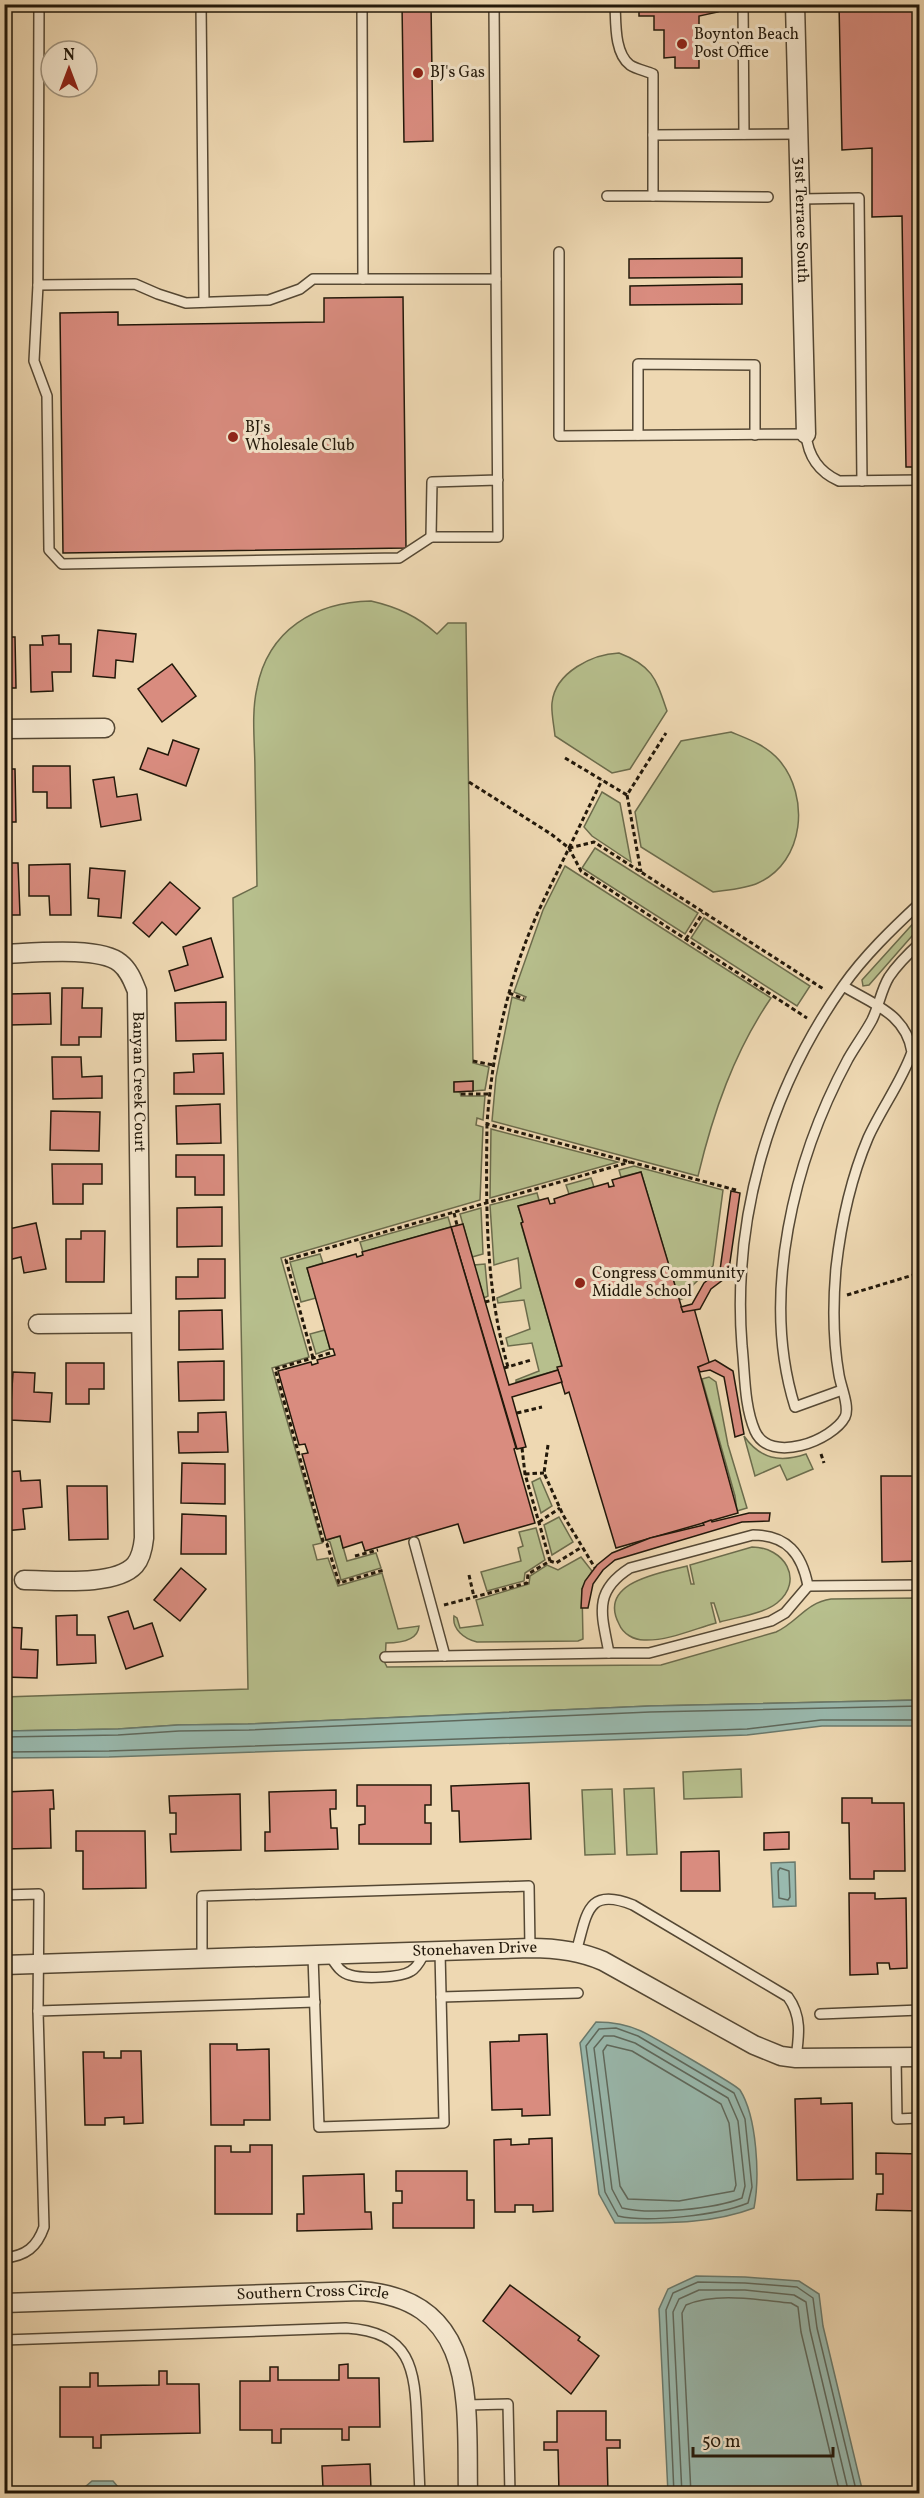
<svg xmlns="http://www.w3.org/2000/svg" width="924" height="2498" font-family="Vollkorn,serif">
<style>
.green{fill:#b7bf8d;stroke:#6c6c4c;stroke-width:1.5}
.water{fill:#99b9ae;stroke:#69796c;stroke-width:1.5}
.lines{fill:none;stroke-linecap:round;stroke-linejoin:round}
.shore{stroke:#5e685c;stroke-width:1.5}
.building{fill:#d98c7f;stroke:#22180a;stroke-width:1.5}
.lane-casing{stroke:#554834;stroke-width:12}
.street-casing{stroke:#554834;stroke-width:21}
.path{stroke:#22180a;stroke-width:3;stroke-dasharray:4.5 3;stroke-linecap:butt}
.lane{stroke:#f4e6cd;stroke-width:9}
.street{stroke:#f4e6cd;stroke-width:18}
.poi-dot{fill:#8f2418;stroke:#f4e6cd;stroke-width:2}
.labels{text-anchor:middle;dominant-baseline:central;stroke-width:6;stroke-linejoin:round;paint-order:stroke}
.poi-label{font-size:16px;fill:#22180a;stroke:#f4e6cd;text-anchor:start}
.street-label{font-size:16px;fill:#22180a;stroke:#f4e6cd}
</style>
<rect width="100%" height="100%" fill="#eed8b2"/>
<filter id="stains"><feTurbulence type="fractalNoise" baseFrequency=".00333" numOctaves="4"/><feColorMatrix values="0 0 0 0 .2 0 0 0 0 .09 0 0 0 0 .02 0 0 0 .5 -.17"/></filter>
<radialGradient id="worn" r=".72"><stop offset=".6" stop-color="#630" stop-opacity="0"/><stop offset="1" stop-color="#630" stop-opacity=".3"/></radialGradient>
<!-- green -->
<g class="green">
<path d="M371,601C397,607 417,616 437,634L448,623H466L473,1063L489,1067L485,1090L473,1091V1082H454V1091L460,1092L461,1096H485L483,1120L477,1118L476,1125L483,1127L480,1200L281,1258L309,1357L272,1368L322,1543L313,1545L317,1560L328,1558L338,1586L382,1573L398,1629L419,1626C418,1641 399,1643 386,1643L385,1663L387,1667L661,1665L776,1632C798,1622 805,1603 831,1599L915,1598L920,1600L919,1700L650,1706L248,1724L178,1725L118,1729L5,1731L4,1697L248,1689L233,898L257,886C256,848 256,809 255,771C255,744 251,714 257,688C268,630 315,602 371,601Z"/>
<path d="M619,653C653,666 656,679 667,711L630,769L612,773L555,736C554,725 551,713 552,703C555,672 593,654 619,653Z"/>
<path d="M731,732C748,739 766,745 779,760C810,796 805,862 758,883C745,889 727,890 713,892L641,847L635,812L681,741Z"/>
<path d="M602,792L620,803L631,862L592,836L584,827Z"/>
<path d="M595,848L698,913L685,934L582,868Z"/>
<path d="M565,866L771,998C734,1052 713,1113 698,1176L492,1121L496,1077L512,997L524,1001L526,997L514,992L543,910Z"/>
<path d="M919,917V928L869,985L863,986L862,980Z"/>
<path d="M704,918L810,986L797,1006L691,938Z"/>
<path d="M491,1129L618,1162L490,1198Z"/>
<path d="M634,1166L723,1190L713,1266L693,1285L687,1297L679,1300L641,1172L621,1177L619,1170Z"/>
<path d="M591,1178L594,1187L569,1194L566,1185Z"/>
<path d="M537,1193L539,1200L518,1206L523,1222L521,1224L562,1366L558,1370L516,1382V1380L539,1371L532,1343L508,1346L506,1338L530,1329L524,1300L498,1303L497,1298L521,1288L518,1258L494,1265L490,1205Z"/>
<path d="M481,1208L483,1254L472,1257L460,1214Z"/>
<path d="M448,1217L451,1227L363,1252L360,1242Z"/>
<path d="M320,1254L323,1263L307,1268L316,1298L301,1302L290,1262Z"/>
<path d="M485,1264L488,1296L484,1298L474,1265Z"/>
<path d="M325,1330L330,1349L316,1354L310,1334Z"/>
<path d="M709,1377L716,1382L728,1445L747,1508L737,1511L735,1496L702,1379Z"/>
<path d="M744,1436C760,1459 780,1463 806,1454L813,1469L787,1480L780,1465L755,1476Z"/>
<path d="M540,1478L552,1506L541,1513L532,1482Z"/>
<path d="M559,1517L573,1542L552,1555L544,1525Z"/>
<path d="M536,1528L545,1560L525,1573L524,1581L487,1591L481,1572L521,1561L518,1548L523,1546L519,1532Z"/>
<path d="M340,1536L347,1561L376,1553L381,1568L341,1580L330,1542L326,1540Z"/>
<path d="M752,1547C784,1547 805,1580 777,1603C763,1614 737,1617 720,1622L714,1603H711L716,1623C694,1629 668,1641 644,1640C634,1640 623,1634 619,1624C597,1582 661,1573 687,1566L691,1584H694L690,1565Z"/>
<path d="M581,1557L592,1571L582,1589L583,1639L578,1641L477,1642C464,1639 452,1629 454,1616L457,1618L460,1628L483,1625L476,1600L529,1584L530,1576L547,1565L558,1570Z"/>
<path d="M741,1769L742,1797L684,1799L683,1772Z"/>
<path d="M654,1788L657,1854L627,1855L624,1789Z"/>
<path d="M612,1789L615,1854L585,1855L582,1790Z"/>
</g>
<!-- water -->
<g class="water">
<path d="M919,1700V1726H822L747,1735L608,1740L109,1757L5,1758V1731L118,1729L178,1725L248,1724L650,1706Z"/>
<path d="M795,1862L796,1906L773,1907L771,1863Z"/>
<path d="M596,2022C612,2022 626,2024 641,2031C652,2036 736,2085 740,2090C757,2117 760,2177 754,2208C709,2225 662,2223 615,2223L599,2194L580,2043Z"/>
<path d="M696,2276L745,2277L799,2281L819,2294L823,2326L863,2493H668L659,2309L668,2289Z"/>
<path d="M92,2481H113L123,2493H78Z"/>
</g>
<g class="lines">
<!-- shore -->
<g class="shore">
<path d="M4,1737L118,1735L179,1731L249,1730L650,1712L920,1706"/>
<path d="M4,1752L109,1751L608,1734L747,1729L821,1720H920"/>
<path d="M780,1868L789,1871L790,1897L788,1900L779,1898L778,1871Z"/>
<path d="M599,2029L616,2028L638,2036L734,2093L745,2119L752,2187L748,2203C719,2215 648,2223 618,2216L605,2192L586,2046Z"/>
<path d="M604,2036H614L635,2043L728,2098L738,2121L745,2186L742,2198C715,2209 650,2215 622,2208L612,2189L594,2048Z"/>
<path d="M607,2045L632,2051L721,2104L729,2123L736,2185L734,2191L679,2201L628,2199L620,2186L603,2051Z"/>
<path d="M674,2494L666,2310L673,2293L698,2282L745,2283L797,2287L813,2298L817,2328L857,2494"/>
<path d="M682,2494L673,2312L679,2299L699,2290H745L794,2295L806,2302L810,2330L849,2494"/>
<path d="M691,2494L682,2313L686,2305C717,2292 758,2300 791,2303L798,2307L801,2332L840,2494"/>
</g>
</g>
<!-- building -->
<g class="building">
<path d="M402,4H431L433,141L404,142Z"/>
<path d="M639,4H718V12L699,16V68H675V57L664,58V30H654V16H639Z"/>
<path d="M839,4H920V467H906L902,216L872,217V148L842,150Z"/>
<path d="M742,258V277L629,278V259Z"/>
<path d="M742,284V304L630,305V286Z"/>
<path d="M403,297L406,548L63,553L60,313L118,312V325L324,322V298Z"/>
<path d="M98,630L136,634L133,662L116,660L115,678L93,676Z"/>
<path d="M59,635V644H71V672H52L53,691L31,692L30,645H43L42,636Z"/>
<path d="M4,637H15L16,688H4Z"/>
<path d="M172,664L196,696L162,722L138,689Z"/>
<path d="M173,740L199,749L186,786L140,769L148,748L168,755Z"/>
<path d="M33,766H70L71,808H47V792H33Z"/>
<path d="M4,769H15L16,822H4Z"/>
<path d="M114,777L117,797L137,794L141,820L101,827L93,780Z"/>
<path d="M4,863H18L20,915H4Z"/>
<path d="M70,864L71,915H50L49,896H29V865Z"/>
<path d="M90,868L125,871L121,918L98,916L99,899L88,898Z"/>
<path d="M170,882L200,908L176,935L162,922L149,937L133,923Z"/>
<path d="M211,938L223,977L175,991L169,971L188,965L183,947Z"/>
<path d="M62,988H83L82,1008H102L101,1037H79V1045H61Z"/>
<path d="M50,993L51,1024L9,1025V994Z"/>
<path d="M226,1002V1040L176,1041L175,1003Z"/>
<path d="M223,1053L224,1094H174V1073L194,1072L193,1054Z"/>
<path d="M52,1057H81L82,1077L102,1076V1098L53,1099Z"/>
<path d="M473,1081V1091L454,1092V1082Z"/>
<path d="M220,1104L221,1143L177,1144L176,1106Z"/>
<path d="M51,1111L100,1112L99,1151L50,1150Z"/>
<path d="M176,1155H224V1195H195V1177H176Z"/>
<path d="M52,1164H102V1184H83V1204H53Z"/>
<path d="M641,1172L683,1312L694,1308L709,1362V1364L698,1367L738,1513L616,1548L569,1392L565,1394L557,1367L562,1366L521,1223L523,1222L518,1206L548,1198L550,1204L555,1203L554,1199L569,1194L608,1183L609,1187L614,1186L612,1180Z"/>
<path d="M731,1191L740,1193L728,1276L711,1289L700,1309L683,1312L681,1307L692,1304L704,1283L720,1270Z"/>
<path d="M222,1207V1246L177,1247V1208Z"/>
<path d="M36,1223L46,1269L24,1273L21,1257L4,1261V1230Z"/>
<path d="M463,1224L509,1385L558,1370L562,1382L512,1397L526,1447L517,1449L451,1227Z"/>
<path d="M451,1227L516,1448L514,1449L535,1523L464,1543L458,1524L365,1551L362,1542L343,1548L340,1536L326,1540L302,1454L308,1453L305,1444L299,1445L278,1371L311,1362L312,1365L318,1363L317,1360L335,1355L333,1349H330L307,1268L356,1254L357,1257L363,1255L362,1252Z"/>
<path d="M81,1231H105L104,1282H66V1239H81Z"/>
<path d="M198,1259H225V1298L176,1299V1277H198Z"/>
<path d="M222,1310L223,1349L179,1350V1311Z"/>
<path d="M715,1360L733,1371L744,1434L735,1437L724,1377L710,1370L700,1372L698,1367Z"/>
<path d="M224,1361V1400L179,1401L178,1362Z"/>
<path d="M66,1363H104V1389H89V1404H66Z"/>
<path d="M13,1372L35,1373L34,1392L52,1393L50,1422L10,1420Z"/>
<path d="M226,1412L228,1452L179,1453L178,1432H198V1413Z"/>
<path d="M182,1463L225,1464V1504L181,1503Z"/>
<path d="M20,1471L21,1481L40,1480L42,1507L23,1509L25,1529L4,1531V1472Z"/>
<path d="M881,1476H916L918,1561L882,1562Z"/>
<path d="M67,1486H107L108,1539L69,1540Z"/>
<path d="M749,1513H770L769,1521L742,1522L615,1560L603,1570L593,1584L588,1608H581L582,1589L585,1581L597,1565L612,1553L650,1538L704,1525L703,1523L711,1520L712,1522Z"/>
<path d="M182,1514L226,1516V1554H181Z"/>
<path d="M181,1568L206,1589L180,1621L154,1600Z"/>
<path d="M128,1611L134,1629L152,1623L163,1656L126,1669L108,1617Z"/>
<path d="M77,1615V1635H95L96,1663L57,1665L56,1616Z"/>
<path d="M4,1627L22,1628L21,1649L38,1650L37,1678L4,1677Z"/>
<path d="M529,1783L531,1839L460,1842L459,1811H452L451,1786Z"/>
<path d="M357,1785H431V1805H425V1823H431V1844H359V1825L365,1824V1806H357Z"/>
<path d="M53,1790L54,1809H50L51,1848L4,1849V1792Z"/>
<path d="M336,1790V1809H330L331,1828H337L338,1849L265,1851V1832H270L269,1792Z"/>
<path d="M240,1794L241,1850L171,1852L170,1834H176V1813H170L169,1796Z"/>
<path d="M842,1798H872V1803H904L905,1871H874V1879H850L849,1823H842Z"/>
<path d="M76,1831H145L146,1888L83,1889V1851H76Z"/>
<path d="M789,1832V1849L764,1850V1833Z"/>
<path d="M719,1851L720,1891H681V1852Z"/>
<path d="M849,1893H875V1899L906,1898L907,1968L890,1969L889,1963H877L878,1974L850,1975Z"/>
<path d="M547,2034L550,2115L522,2116V2109L492,2110L490,2042L519,2041V2035Z"/>
<path d="M210,2044H237V2050L269,2049L270,2120H244V2125H211Z"/>
<path d="M121,2051H141L143,2123L124,2124V2117L105,2118V2125H85L83,2052H104V2058H121Z"/>
<path d="M821,2098V2104L852,2103L853,2179L797,2180L795,2099Z"/>
<path d="M552,2138L553,2211L533,2212V2205H515V2212H495L494,2140L511,2139V2145L529,2144V2139Z"/>
<path d="M250,2145H272V2214H215V2146H231V2152H250Z"/>
<path d="M876,2153L920,2154V2211L876,2210L877,2194H883V2174H876Z"/>
<path d="M396,2171H467V2200H474V2228H393V2203H402V2191H396Z"/>
<path d="M364,2174L365,2212H371L372,2229L297,2231V2214H304L303,2176Z"/>
<path d="M510,2285L580,2337L578,2340L599,2356L571,2394L483,2321Z"/>
<path d="M348,2364V2378H379L380,2427H349V2440H342V2429H281V2443H272V2430H240V2381H270V2367H278V2380H339V2365Z"/>
<path d="M159,2371H167V2384H199L200,2433L101,2435V2448H93V2437H60V2387H90V2373H98V2386L159,2385Z"/>
<path d="M557,2411H606V2440H620V2448H607L608,2494H559L558,2450H544V2442H557Z"/>
<path d="M370,2464L371,2489L383,2488V2494H311V2490L323,2489L322,2466Z"/>
</g>
<g class="lines">
<defs>
<g id="lane">
<path d="M39,4L38,285L135,284L158,294L186,303L269,300L300,289L313,279H496"/>
<path d="M201,4L204,302"/>
<path d="M362,4L363,279"/>
<path d="M494,4L498,537H431L432,482L498,480"/>
<path d="M615,4C616,22 614,53 630,65C636,69 646,71 653,74V135"/>
<path d="M743,4L744,134"/>
<path d="M607,196H653"/>
<path d="M768,197L653,196V135L799,134"/>
<path d="M801,199L859,198L862,481"/>
<path d="M559,252V436L806,434C808,456 819,472 839,481L920,480"/>
<path d="M38,285L34,361L47,396L49,550L62,564L399,558L431,537"/>
<path d="M638,435V364L755,365V435"/>
<path d="M843,986C873,1004 906,1014 912,1052C902,1081 881,1109 868,1138C851,1178 841,1224 836,1268C833,1302 833,1341 839,1375C841,1387 850,1407 845,1417C833,1440 770,1465 755,1431C744,1406 745,1373 742,1346C732,1219 769,1091 843,986C864,956 892,929 920,903"/>
<path d="M842,1390L795,1407C760,1295 794,1159 848,1059C856,1045 865,1033 872,1020C879,1006 881,990 889,977C897,965 909,953 920,943"/>
<path d="M753,1535C787,1535 802,1554 808,1586L785,1613L771,1621L649,1653H609C602,1615 592,1592 630,1568Z"/>
<path d="M414,1542L445,1656"/>
<path d="M808,1586L920,1585"/>
<path d="M385,1657L609,1653"/>
<path d="M4,1895L39,1894L38,2011"/>
<path d="M576,1952C587,1915 586,1886 633,1905L788,1997C802,2016 799,2036 796,2058"/>
<path d="M313,1956L319,2127L444,2123L440,1952"/>
<path d="M330,1956C335,1963 340,1973 350,1975C363,1979 400,1978 411,1971C418,1967 421,1959 425,1952"/>
<path d="M202,1960V1896L529,1886L530,1948"/>
<path d="M441,1997L578,1993"/>
<path d="M820,2014L920,2010"/>
<path d="M896,2057L897,2119L920,2118"/>
<path d="M4,2258C26,2256 37,2247 44,2227L38,2011L315,2002"/>
<path d="M4,2340L346,2328C411,2332 415,2368 417,2424C418,2447 419,2470 420,2494"/>
<path d="M466,2405L508,2404L510,2494"/>
</g>
<g id="street">
<path id="s1" d="M795,4L806,434"/>
<path d="M4,729L105,728"/>
<path id="s2" d="M4,954C32,953 100,946 120,963C129,970 133,981 137,991L144,1538C143,1548 141,1558 135,1565C115,1587 52,1580 24,1580"/>
<path d="M38,1324L140,1323"/>
<path id="s3" d="M4,1965L530,1948C556,1948 580,1951 603,1961L754,2045L781,2056L796,2058L920,2057"/>
<path id="s4" d="M4,2303L361,2291C480,2300 466,2406 468,2494"/>
</g>
</defs>
<!-- lane casing -->
<use href="#lane" class="lane-casing"/>
<!-- street casing -->
<use href="#street" class="street-casing"/>
<!-- path -->
<g class="path">
<path d="M565,758L627,795L666,733"/>
<path d="M469,782L551,834L569,848L602,780"/>
<path d="M627,795L641,872"/>
<path d="M569,848L594,842L825,990"/>
<path d="M686,939L703,913"/>
<path d="M509,993L524,999"/>
<path d="M473,1061L493,1065"/>
<path d="M461,1094H489"/>
<path d="M487,1124C486,1207 485,1287 508,1367"/>
<path d="M736,1190L487,1124C492,1053 507,984 535,919C546,894 558,871 569,848L581,871L807,1018"/>
<path d="M454,1213L457,1225"/>
<path d="M847,1295L920,1273"/>
<path d="M485,1302L493,1300"/>
<path d="M330,1353L275,1369L323,1541L327,1544L339,1583L384,1570"/>
<path d="M313,1358L286,1260L630,1162"/>
<path d="M504,1368L531,1360"/>
<path d="M517,1413L542,1407"/>
<path d="M548,1445L544,1473L563,1515L595,1568"/>
<path d="M522,1448L525,1474L550,1561"/>
<path d="M821,1454L824,1463"/>
<path d="M525,1474L544,1473"/>
<path d="M539,1522L560,1508"/>
<path d="M355,1556L378,1550"/>
<path d="M469,1575L474,1597"/>
<path d="M444,1605L527,1583L528,1574L550,1561L556,1563L582,1547"/>
</g>
<!-- lane -->
<use href="#lane" class="lane"/>
<!-- street -->
<use href="#street" class="street"/>
</g>
<!-- markers -->
<g class="poi-dot">
<circle cx="682" cy="44" r="6"/>
<circle cx="418" cy="73" r="6"/>
<circle cx="233" cy="437" r="6"/>
<circle cx="580" cy="1283" r="6"/>
</g>
<g class="labels">
<!-- poi labels -->
<g class="poi-label">
<text x="694" y="35">Boynton Beach<tspan x="694" dy="18">Post Office</tspan></text>
<text x="430" y="73">BJ's Gas</text>
<text x="245" y="428">BJ's<tspan x="245" dy="18">Wholesale Club</tspan></text>
<text x="592" y="1274">Congress Community<tspan x="592" dy="18">Middle School</tspan></text>
</g>
<!-- street labels -->
<g class="street-label">
<text stroke="none"><textPath href="#s1" startOffset="216">31st Terrace South</textPath></text>
<text stroke="none"><textPath href="#s2" startOffset="242">Banyan Creek Court</textPath></text>
<text stroke="none"><textPath href="#s3" startOffset="471">Stonehaven Drive</textPath></text>
<text stroke="none"><textPath href="#s4" startOffset="309">Southern Cross Circle</textPath></text>
</g>
</g>
<!-- margin -->
<rect width="924" height="2498" fill="none" stroke="#eed8b2" stroke-width="24"/>
<rect x="6" y="6" width="912" height="2486" fill="none" stroke="#22180a" stroke-width="3"/>
<rect x="12" y="12" width="900" height="2474" fill="none" stroke="#22180a" stroke-width="1.5"/>
<!-- north arrow -->
<g transform="translate(69 69)"><circle r="28" fill="#f4e6cd" stroke="#a0947f" stroke-width="1.5"/>
<path d="M0-4.5L10 22L0 15L-10 22Z" fill="#8f2418"/>
<text y="-9" font-size="16" font-weight="bold" text-anchor="middle" fill="#22180a">N</text>
</g>
<!-- scale -->
<path d="M693 2447v9h140v-9" fill="none" stroke="#22180a" stroke-width="3"/>
<text x="702" y="2447" font-size="18" fill="#22180a" stroke="#f4e6cd" stroke-width="4.5" paint-order="stroke">50 m</text>
<rect width="100%" height="100%" filter="url(#stains)"/>
<rect width="100%" height="100%" fill="url(#worn)"/>
</svg>
